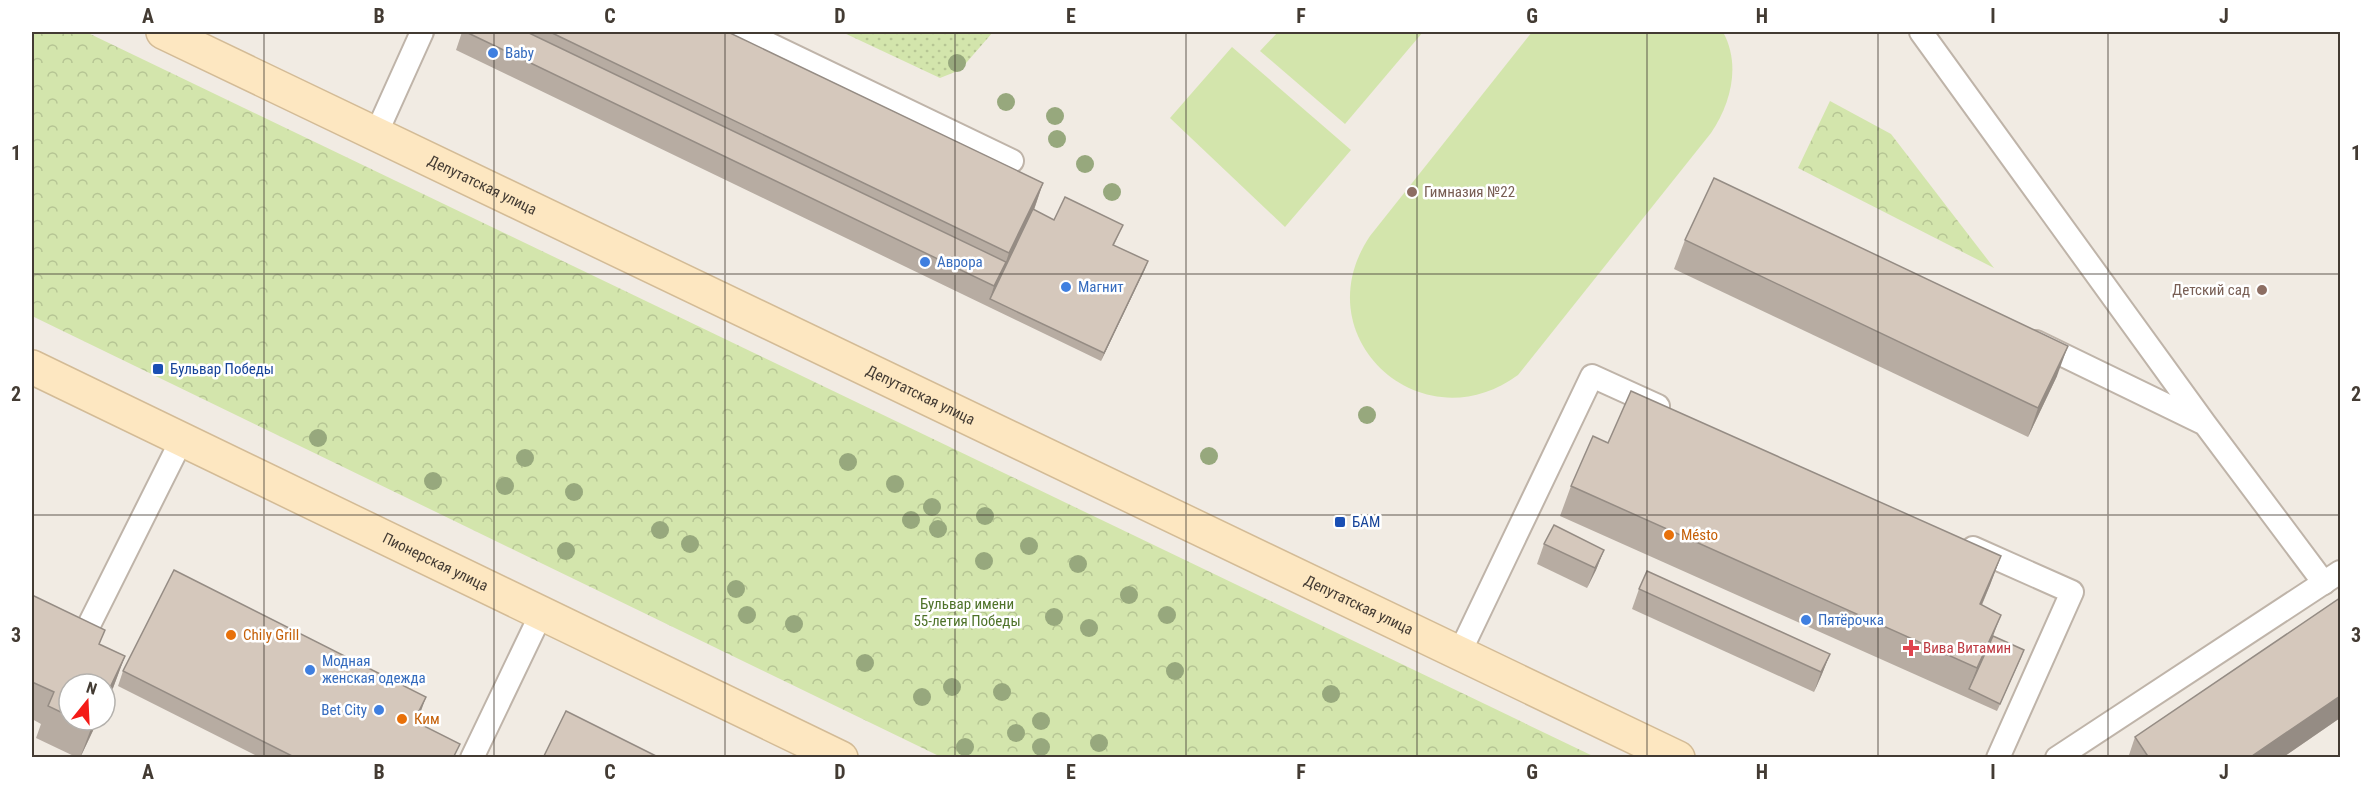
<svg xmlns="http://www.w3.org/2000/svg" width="2372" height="789" font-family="'Roboto Condensed',sans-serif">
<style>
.grass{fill:url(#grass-dots)}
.forest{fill:url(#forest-crowns)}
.garden{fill:#d3e5ac}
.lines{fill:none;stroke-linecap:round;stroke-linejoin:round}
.service-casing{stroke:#bfb4a9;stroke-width:26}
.secondary-casing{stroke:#d3bb96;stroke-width:36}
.service{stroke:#fff;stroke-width:22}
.secondary{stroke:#fde7c1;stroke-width:33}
.tree{fill:#97a87d}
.wall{fill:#b7aca2}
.shaded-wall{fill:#958c84}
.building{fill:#d5c8bc;stroke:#958c84;stroke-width:1.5}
.grid{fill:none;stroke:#433b33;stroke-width:1.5;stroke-opacity:0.55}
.shop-dot{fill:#3f7fe0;stroke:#fff;stroke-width:2}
.education-dot{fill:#8d6e63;stroke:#fff;stroke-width:2}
.transit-dot{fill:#1a4fb4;stroke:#fff;stroke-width:2}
.food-dot{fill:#e8710a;stroke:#fff;stroke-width:2}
.health-dot{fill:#e0444e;stroke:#fff;stroke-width:2}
.labels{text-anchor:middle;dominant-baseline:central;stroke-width:5;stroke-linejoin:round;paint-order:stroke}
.shop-label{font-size:15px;fill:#366cbe;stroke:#fff;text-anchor:start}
.street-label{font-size:15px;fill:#433b33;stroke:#fff}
.education-label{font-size:15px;fill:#785e54;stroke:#fff;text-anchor:start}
.transit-label{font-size:15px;fill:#164399;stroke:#fff;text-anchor:start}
.food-label{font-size:15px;fill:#c56008;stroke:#fff;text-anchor:start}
.park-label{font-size:15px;fill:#4e7229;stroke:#fff}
.health-label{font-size:15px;fill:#be3a42;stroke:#fff;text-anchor:start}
.neatline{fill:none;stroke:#433b33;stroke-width:2}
.grid-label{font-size:20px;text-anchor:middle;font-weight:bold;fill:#433b33}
</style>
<defs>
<pattern id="grass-dots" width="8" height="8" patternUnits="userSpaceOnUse" patternTransform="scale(1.5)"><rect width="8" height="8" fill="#d3e5ac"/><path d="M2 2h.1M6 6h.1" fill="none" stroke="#b6c594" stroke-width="1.8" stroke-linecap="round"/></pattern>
<pattern id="forest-crowns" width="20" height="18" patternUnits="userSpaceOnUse" patternTransform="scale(1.5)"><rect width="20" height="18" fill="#d3e5ac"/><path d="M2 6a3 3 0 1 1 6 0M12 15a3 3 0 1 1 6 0" fill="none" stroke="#b6c594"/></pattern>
</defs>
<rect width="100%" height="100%" fill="#f1ebe3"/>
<!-- grass -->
<path class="grass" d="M842,32H993L960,70L940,78Z"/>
<!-- forest -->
<g class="forest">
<path d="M32,32H86L1595,757H941L32,316Z"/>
<path d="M1830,101L1891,134L1994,268L1798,168Z"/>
</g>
<!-- garden -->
<g class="garden">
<path d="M1278,32H1423L1345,124L1260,51Z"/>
<path d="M1532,32H1723C1741,65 1731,103 1711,133L1518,375C1421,446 1302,337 1370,236Z"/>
<path d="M1232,47L1351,150L1285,227L1170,118Z"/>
</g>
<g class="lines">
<defs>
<g id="service">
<path d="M744,32L1012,161"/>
<path d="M1921,32L2205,424L2324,583"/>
<path d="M376,134L422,32"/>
<path d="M2036,342L2201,422"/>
<path d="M1973,548L2072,592L1998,758"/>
<path d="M88,627L182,439"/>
<path d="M1459,654L1592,376L1658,406"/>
<path d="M472,758L542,612"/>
<path d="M2057,758L2340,572"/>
</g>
<g id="secondary">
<path id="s1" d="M163,32L1678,758"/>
<path id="s2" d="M32,367L841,758"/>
</g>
</defs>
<!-- service casing -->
<use href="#service" class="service-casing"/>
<!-- secondary casing -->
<use href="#secondary" class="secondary-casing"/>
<!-- service -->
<use href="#service" class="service"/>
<!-- secondary -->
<use href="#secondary" class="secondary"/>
</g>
<!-- trees -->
<g class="tree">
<circle cx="957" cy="63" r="9"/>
<circle cx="1006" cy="102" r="9"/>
<circle cx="1055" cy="116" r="9"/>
<circle cx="1057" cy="139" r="9"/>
<circle cx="1085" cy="164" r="9"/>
<circle cx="1112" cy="192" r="9"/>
<circle cx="1367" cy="415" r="9"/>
<circle cx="318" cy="438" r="9"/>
<circle cx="1209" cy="456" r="9"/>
<circle cx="525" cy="458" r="9"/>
<circle cx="848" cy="462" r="9"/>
<circle cx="433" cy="481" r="9"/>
<circle cx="895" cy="484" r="9"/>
<circle cx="505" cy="486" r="9"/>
<circle cx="574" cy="492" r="9"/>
<circle cx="932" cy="507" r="9"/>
<circle cx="985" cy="516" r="9"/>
<circle cx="911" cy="520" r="9"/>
<circle cx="938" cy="529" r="9"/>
<circle cx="660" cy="530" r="9"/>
<circle cx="690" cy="544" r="9"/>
<circle cx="1029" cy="546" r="9"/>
<circle cx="566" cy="551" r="9"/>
<circle cx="984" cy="561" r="9"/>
<circle cx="1078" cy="564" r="9"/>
<circle cx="736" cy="589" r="9"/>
<circle cx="1129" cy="595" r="9"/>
<circle cx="747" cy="615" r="9"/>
<circle cx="1167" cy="615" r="9"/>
<circle cx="1054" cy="617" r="9"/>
<circle cx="794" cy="624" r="9"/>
<circle cx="1089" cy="628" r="9"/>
<circle cx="865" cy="663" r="9"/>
<circle cx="1175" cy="671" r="9"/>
<circle cx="952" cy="687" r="9"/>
<circle cx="1002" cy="692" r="9"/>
<circle cx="1331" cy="694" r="9"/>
<circle cx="922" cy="697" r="9"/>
<circle cx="1041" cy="721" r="9"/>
<circle cx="1016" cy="733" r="9"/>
<circle cx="1099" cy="743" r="9"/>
<circle cx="965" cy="747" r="9"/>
<circle cx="1041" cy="747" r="9"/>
</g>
<!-- wall -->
<g class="wall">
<path d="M462,32H728L1043,183L1034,210L1054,220L1123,225L1114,245L1145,269L1101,361L456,50Z"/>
<path d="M1685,240L2057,376L2028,437L1674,269Z"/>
<path d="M1608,443L2001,556L1990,585L1982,605L1993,636L2024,650L1997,711L1560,516L1571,486Z"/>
<path d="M1544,544L1604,550L1596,570L1587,588L1537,564Z"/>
<path d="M1639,589L1830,654L1822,674L1814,692L1632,609Z"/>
<path d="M32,595L100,645L125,656L113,688L69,684V720H98L80,758H78L36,738L41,724L32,719Z"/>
<path d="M123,671L421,711L416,722L454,758H261L118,686Z"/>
<path d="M2340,718L2282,758H2128L2135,737Z"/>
</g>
<!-- shaded-wall -->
<g class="shaded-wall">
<path d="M1043,183L1033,212L999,282L1009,253Z"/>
<path d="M1148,261L1145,269L1101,361L1104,353Z"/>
<path d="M1006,262L999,282L990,299L994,286Z"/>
<path d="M2068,346L2057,376L2028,437L2038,408Z"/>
<path d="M1604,550L1596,570L1587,588L1595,568Z"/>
<path d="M2001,556L1990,585L1969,634L1980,604Z"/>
<path d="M2001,615L1990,644L1969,689L1977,668Z"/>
<path d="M2024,650L2021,658L1997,711L2000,704Z"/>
<path d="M1830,654L1822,674L1814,692L1821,672Z"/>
<path d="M125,656L113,688L105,705V698Z"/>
<path d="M2340,696V718L2282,758H2249Z"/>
<path d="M426,697L421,711L409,735L414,721Z"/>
<path d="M95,720H98L80,758L92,726Z"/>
</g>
<!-- building -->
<g class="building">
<path d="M466,32H527L1006,262L994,286Z"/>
<path d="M550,32H728L1043,183L1009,253Z"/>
<path d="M1714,178L2068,346L2038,408L1685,240Z"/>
<path d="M1065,197L1123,225L1113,245L1148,261L1104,353L990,299L1033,209L1054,220Z"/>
<path d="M1631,391L2001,556L1980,604L2001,615L1977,668L1571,486L1593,436L1608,443Z"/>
<path d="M1554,525L1604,550L1595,568L1544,544Z"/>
<path d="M174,570L426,697L414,721L460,744L453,758H296L123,671Z"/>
<path d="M1647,571L1830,654L1821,672L1639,589Z"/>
<path d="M32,595L105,630L99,644L125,656L105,698V684H69V716L48,706L54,692L32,682Z"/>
<path d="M2340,598V696L2249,758H2149L2135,737Z"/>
<path d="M1993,636L2024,650L2000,704L1969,689Z"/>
<path d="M566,711L660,758H543Z"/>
<path d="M78,720H95L92,726Z"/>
</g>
<!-- grid -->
<path class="grid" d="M264,32V758M494,32V758M725,32V758M955,32V758M1186,32V758M1417,32V758M1647,32V758M1878,32V758M2108,32V758M32,274H2340M32,515H2340"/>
<!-- markers -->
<g class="shop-dot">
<circle cx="493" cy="53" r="6"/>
<circle cx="925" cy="262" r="6"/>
<circle cx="1066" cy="287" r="6"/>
<circle cx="1806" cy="620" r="6"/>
<circle cx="310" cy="670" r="6"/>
<circle cx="379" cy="710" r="6"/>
</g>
<g class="education-dot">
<circle cx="1412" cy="192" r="6"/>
<circle cx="2262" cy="290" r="6"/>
</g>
<g class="transit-dot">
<rect x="152" y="363" width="12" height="12" rx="3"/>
<rect x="1334" y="516" width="12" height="12" rx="3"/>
</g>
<g class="food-dot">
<circle cx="1669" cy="535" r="6"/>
<circle cx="231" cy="635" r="6"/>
<circle cx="402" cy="719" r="6"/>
</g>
<path class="health-dot" d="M1908 639h6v6h6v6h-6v6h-6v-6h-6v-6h6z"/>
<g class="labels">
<!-- shop labels -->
<g class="shop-label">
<text x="505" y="53">Baby</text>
<text x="937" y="262">Аврора</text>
<text x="1078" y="287">Магнит</text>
<text x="1818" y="620">Пятёрочка</text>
<text x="322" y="661">Модная<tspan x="322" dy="17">женская одежда</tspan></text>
<text x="367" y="710" text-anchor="end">Bet City</text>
</g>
<!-- street labels -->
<g class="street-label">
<text stroke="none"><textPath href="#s1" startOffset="354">Депутатская улица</textPath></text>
<text stroke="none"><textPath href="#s1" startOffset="840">Депутатская улица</textPath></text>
<text stroke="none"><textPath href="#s2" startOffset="448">Пионерская улица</textPath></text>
<text stroke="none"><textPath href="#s1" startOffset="1326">Депутатская улица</textPath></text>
</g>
<!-- education labels -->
<g class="education-label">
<text x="1424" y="192">Гимназия №22</text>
<text x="2250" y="290" text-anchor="end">Детский сад</text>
</g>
<!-- transit labels -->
<g class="transit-label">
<text x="170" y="369">Бульвар Победы</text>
<text x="1352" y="522">БАМ</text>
</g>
<!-- food labels -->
<g class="food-label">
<text x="1681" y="535">Mésto</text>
<text x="243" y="635">Chily Grill</text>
<text x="414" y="719">Ким</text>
</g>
<!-- park labels -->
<g class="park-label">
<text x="967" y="604">Бульвар имени<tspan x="967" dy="17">55-летия Победы</tspan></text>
</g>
<!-- health labels -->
<g class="health-label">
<text x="1923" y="648">Вива Витамин</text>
</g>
</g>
<!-- border -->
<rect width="2372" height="789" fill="none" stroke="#ffffff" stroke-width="66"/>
<!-- north arrow -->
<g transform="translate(87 702) rotate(18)"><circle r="28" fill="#ffffff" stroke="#b4b1ad" stroke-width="1.5"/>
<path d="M0-4.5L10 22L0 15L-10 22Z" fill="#f41b17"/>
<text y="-9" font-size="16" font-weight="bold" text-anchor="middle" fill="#433b33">N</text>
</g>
<rect x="33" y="33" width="2306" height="723" class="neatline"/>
<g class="grid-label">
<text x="148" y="23">A</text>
<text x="379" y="23">B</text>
<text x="610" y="23">C</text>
<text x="840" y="23">D</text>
<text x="1071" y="23">E</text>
<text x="1301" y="23">F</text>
<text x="1532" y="23">G</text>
<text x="1762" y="23">H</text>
<text x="1993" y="23">I</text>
<text x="2224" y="23">J</text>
<text x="16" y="160">1</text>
<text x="2356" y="160">1</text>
<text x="16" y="401">2</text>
<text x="2356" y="401">2</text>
<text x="16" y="642">3</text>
<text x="2356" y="642">3</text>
<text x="148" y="779">A</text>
<text x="379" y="779">B</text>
<text x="610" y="779">C</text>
<text x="840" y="779">D</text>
<text x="1071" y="779">E</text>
<text x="1301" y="779">F</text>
<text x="1532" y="779">G</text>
<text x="1762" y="779">H</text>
<text x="1993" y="779">I</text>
<text x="2224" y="779">J</text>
</g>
</svg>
